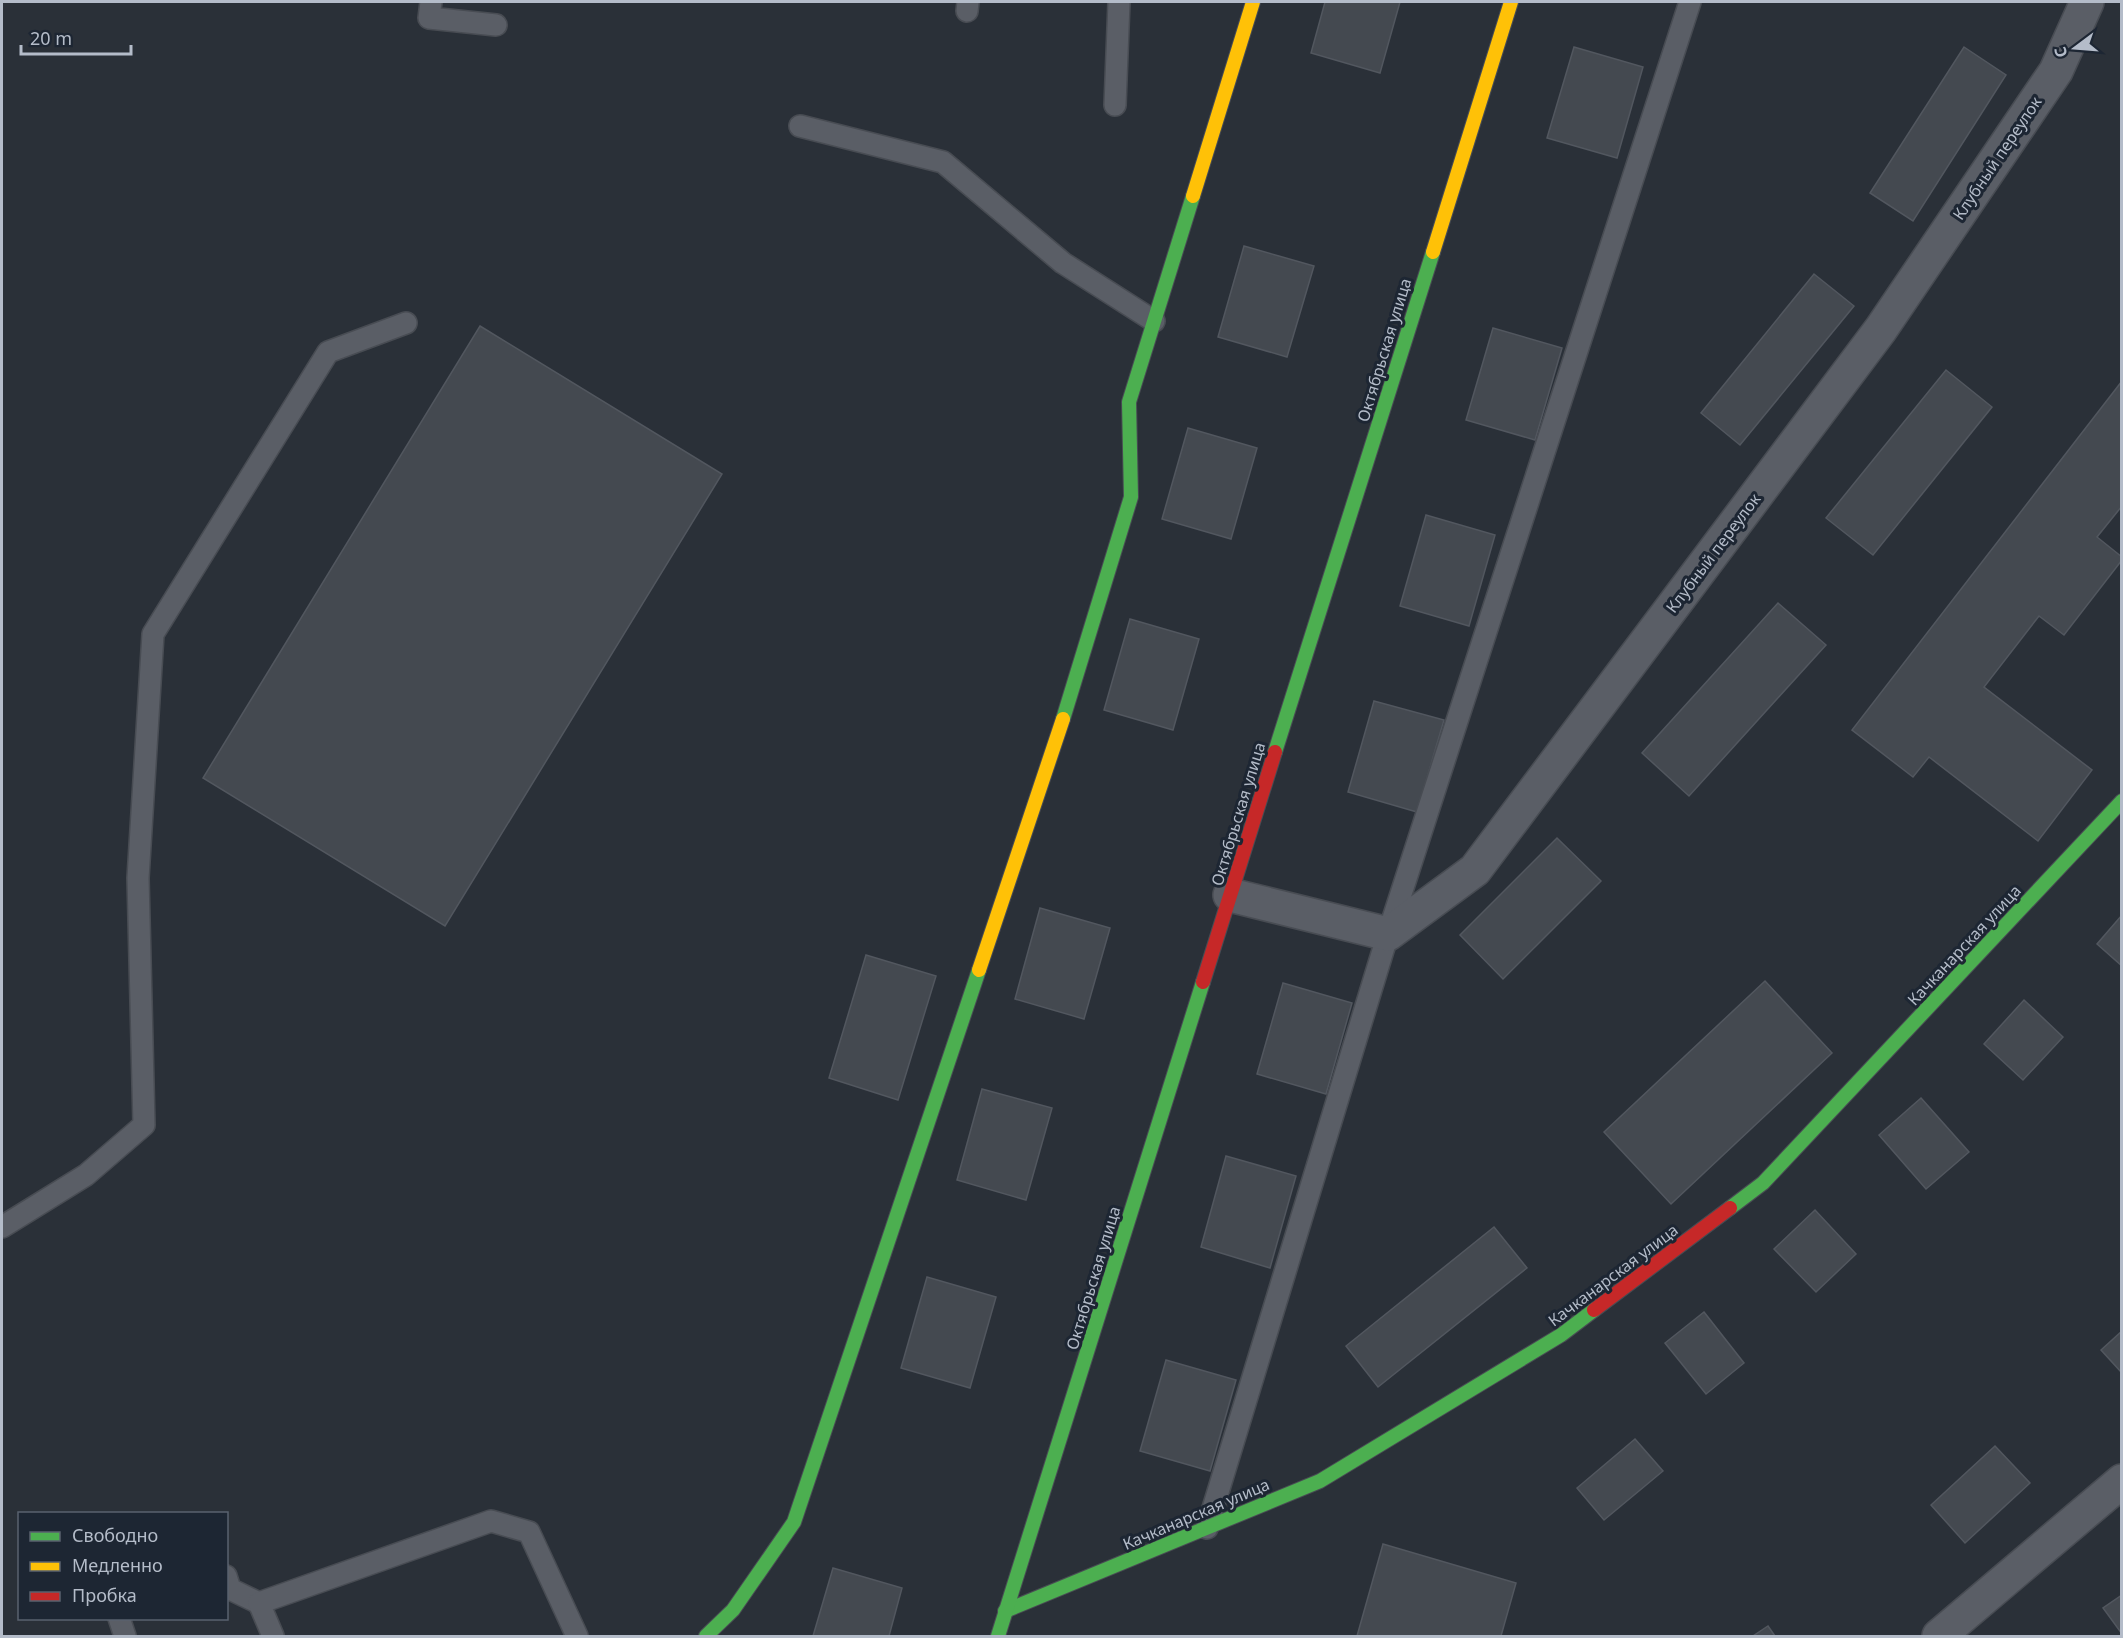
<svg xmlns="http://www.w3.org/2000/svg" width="2123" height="1638" font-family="'Noto Sans',sans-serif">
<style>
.building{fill:#444950;stroke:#52575f;stroke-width:1.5}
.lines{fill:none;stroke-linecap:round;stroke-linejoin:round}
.lane-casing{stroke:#484c53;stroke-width:24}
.street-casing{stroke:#484c53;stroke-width:36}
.fast-casing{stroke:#484c53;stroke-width:16}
.slow-casing{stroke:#484c53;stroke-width:16}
.jam-casing{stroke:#484c53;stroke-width:16}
.lane{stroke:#5a5e66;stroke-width:21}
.street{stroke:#5a5e66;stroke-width:33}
.fast{stroke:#4caf50;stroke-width:14}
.slow{stroke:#ffc107;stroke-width:14}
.jam{stroke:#c62828;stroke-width:14}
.labels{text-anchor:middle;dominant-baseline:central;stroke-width:6;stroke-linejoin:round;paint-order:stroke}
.street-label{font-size:16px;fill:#b4bcc9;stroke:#1d2633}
</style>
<rect width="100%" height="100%" fill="#2a3038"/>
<!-- building -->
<g class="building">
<path d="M1325,2H1400L1380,73L1311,53Z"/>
<path d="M1574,47L1643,67L1617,158L1547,138Z"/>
<path d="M1964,47L2006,75L1913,221L1870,193Z"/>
<path d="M1244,246L1314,266L1287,357L1218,337Z"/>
<path d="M1814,274L1854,306L1740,445L1701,413Z"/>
<path d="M480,326L722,474L445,926L203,778Z"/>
<path d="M1493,328L1562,348L1535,440L1466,420Z"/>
<path d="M1946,370L1992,407L1873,555L1826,518Z"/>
<path d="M2122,381V506L2097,537L2122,557V560L2064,635L2039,616L1984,687L2092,770L2038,841L1929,757L1913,777L1852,730Z"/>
<path d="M1188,428L1257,448L1231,539L1162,519Z"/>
<path d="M1426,515L1495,535L1469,626L1400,606Z"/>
<path d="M1778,603L1826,645L1689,796L1642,753Z"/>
<path d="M1130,619L1199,639L1173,730L1104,710Z"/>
<path d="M1374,701L1444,720L1417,812L1348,792Z"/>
<path d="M1557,838L1601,881L1503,979L1460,935Z"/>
<path d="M1040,908L1110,928L1084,1019L1015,999Z"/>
<path d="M2122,915V966L2097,944Z"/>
<path d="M866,955L936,976L898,1100L829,1078Z"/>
<path d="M1765,981L1832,1053L1671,1204L1604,1132Z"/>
<path d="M1283,983L1352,1003L1326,1094L1257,1074Z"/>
<path d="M2024,1000L2063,1037L2023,1080L1984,1044Z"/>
<path d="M982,1089L1052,1108L1026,1200L957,1180Z"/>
<path d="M1921,1098L1969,1152L1926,1189L1879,1135Z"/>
<path d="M1226,1156L1296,1176L1270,1268L1201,1247Z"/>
<path d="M1815,1210L1856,1254L1816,1292L1774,1249Z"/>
<path d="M1494,1227L1527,1268L1378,1387L1346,1346Z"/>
<path d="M927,1277L996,1297L970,1388L901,1368Z"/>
<path d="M1704,1312L1744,1363L1706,1394L1665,1343Z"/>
<path d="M2122,1331V1373L2101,1350Z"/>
<path d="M1166,1360L1236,1380L1210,1471L1140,1451Z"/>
<path d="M1635,1439L1663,1471L1604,1520L1577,1488Z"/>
<path d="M1995,1446L2030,1483L1965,1543L1931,1505Z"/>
<path d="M1383,1544L1516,1583L1501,1636H1357Z"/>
<path d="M833,1568L902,1588L889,1636H813Z"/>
<path d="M2122,1595V1634L2103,1608Z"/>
<path d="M1768,1626L1775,1636H1753Z"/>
</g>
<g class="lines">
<defs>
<g id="lane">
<path d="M431,2L429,18L496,25"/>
<path d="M967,11L968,2"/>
<path d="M1115,105L1119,2"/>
<path d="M800,126L943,162L1063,263L1154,321"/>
<path d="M2,1227L86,1175L144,1125L138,878L153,634L328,352L406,323"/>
<path d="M1207,1528L1388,934L1690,2"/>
<path d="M226,1576L230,1589L259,1603"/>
<path d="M119,1618L125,1636"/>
<path d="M273,1636L259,1603L491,1521L529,1532L577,1636"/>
</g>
<g id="street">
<path d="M1230,895L1388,934L1475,870L1881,329L2056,71L2087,2"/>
<path d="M1939,1636L2122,1481"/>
</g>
<g id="fast">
<path d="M1063,719L1131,497L1129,402L1193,196"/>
<path d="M1275,752L1433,252"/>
<path d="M1730,1208L1763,1183L2122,801"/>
<path d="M1005,1611L1320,1481L1561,1335L1594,1310"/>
<path d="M706,1636L733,1610L794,1522L979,970"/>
<path d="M998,1636L1203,982"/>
</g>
<g id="slow">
<path d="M1193,196L1253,2"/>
<path d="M1433,252L1511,2"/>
<path d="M979,970L1063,719"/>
</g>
<g id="jam">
<path d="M1203,982L1275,752"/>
<path d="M1594,1310L1730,1208"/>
</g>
</defs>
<!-- lane casing -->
<use href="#lane" class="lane-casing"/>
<!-- street casing -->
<use href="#street" class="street-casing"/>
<!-- fast casing -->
<use href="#fast" class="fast-casing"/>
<!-- slow casing -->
<use href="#slow" class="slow-casing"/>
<!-- jam casing -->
<use href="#jam" class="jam-casing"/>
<!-- lane -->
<use href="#lane" class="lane"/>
<!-- street -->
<use href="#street" class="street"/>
<!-- fast -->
<use href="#fast" class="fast"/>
<!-- slow -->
<use href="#slow" class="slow"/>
<!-- jam -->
<use href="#jam" class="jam"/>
</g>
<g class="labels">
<!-- street labels -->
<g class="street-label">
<text transform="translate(1997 158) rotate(-56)">Клубный переулок</text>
<text transform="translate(1384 350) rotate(-73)">Октябрьская улица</text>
<text transform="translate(1713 553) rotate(-53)">Клубный переулок</text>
<text transform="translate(1238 814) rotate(-73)">Октябрьская улица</text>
<text transform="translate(1964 945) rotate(-47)">Качканарская улица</text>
<text transform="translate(1613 1275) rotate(-37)">Качканарская улица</text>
<text transform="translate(1093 1278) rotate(-73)">Октябрьская улица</text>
<text transform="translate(1196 1514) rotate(-23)">Качканарская улица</text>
</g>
</g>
<!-- border -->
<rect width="2123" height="1638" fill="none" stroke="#b4bcc9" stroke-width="6"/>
<!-- legend -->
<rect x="18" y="1512" width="210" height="108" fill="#1d2633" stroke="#59626f" stroke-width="1.5"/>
<rect x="30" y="1532" width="30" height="9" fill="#4caf50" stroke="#59626f" stroke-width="1.5"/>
<text x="72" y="1542" font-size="18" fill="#b4bcc9">Свободно</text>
<rect x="30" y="1562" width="30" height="9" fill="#ffc107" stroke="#59626f" stroke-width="1.5"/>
<text x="72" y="1572" font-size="18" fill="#b4bcc9">Медленно</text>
<rect x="30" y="1592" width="30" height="9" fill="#c62828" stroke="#59626f" stroke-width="1.5"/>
<text x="72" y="1602" font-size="18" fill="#b4bcc9">Пробка</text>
<!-- north arrow -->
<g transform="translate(2075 48) rotate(254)" stroke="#1d2633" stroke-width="4.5" paint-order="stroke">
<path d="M0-4.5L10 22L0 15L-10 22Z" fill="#b4bcc9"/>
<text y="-9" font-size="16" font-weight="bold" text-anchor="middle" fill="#b4bcc9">С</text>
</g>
<!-- scale -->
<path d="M21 45v9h110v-9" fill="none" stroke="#b4bcc9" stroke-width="3"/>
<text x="30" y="45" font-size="18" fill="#b4bcc9" stroke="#1d2633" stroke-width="4.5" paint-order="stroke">20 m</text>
</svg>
